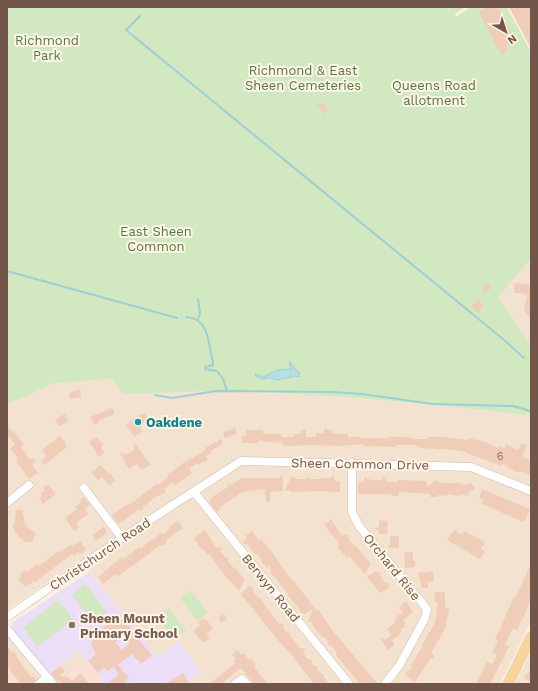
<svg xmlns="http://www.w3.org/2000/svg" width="538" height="691" font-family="'Work Sans',sans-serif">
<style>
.residential{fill:#f3e2d0}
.commercial{fill:#fcdfd5}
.education{fill:#eddef7}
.green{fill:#d2e8c0}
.water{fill:#b6dfe4;stroke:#9dcfd6}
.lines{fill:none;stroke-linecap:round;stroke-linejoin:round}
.stream{stroke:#9dcfd6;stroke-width:2}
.building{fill:#f0cdb9;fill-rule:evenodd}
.minor-casing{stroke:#cebaab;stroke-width:9}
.major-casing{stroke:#dad3d0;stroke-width:11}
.minor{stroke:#fff;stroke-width:8}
.major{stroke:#f9d39a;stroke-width:10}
.culture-dot{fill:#0f9aa8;stroke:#fff5e7;stroke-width:1.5}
.education-dot{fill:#8d6e63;stroke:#fff5e7;stroke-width:1.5}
.labels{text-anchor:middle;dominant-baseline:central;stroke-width:4;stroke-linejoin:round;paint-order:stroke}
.number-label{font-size:11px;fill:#927465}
.park-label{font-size:13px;fill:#537841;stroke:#fff5e7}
.culture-label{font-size:13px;font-weight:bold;fill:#0d838f;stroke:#fff5e7;text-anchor:start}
.street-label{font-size:13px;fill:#725649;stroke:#fff5e7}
.education-label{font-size:13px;font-weight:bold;fill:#785e54;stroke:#fff5e7;text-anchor:start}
</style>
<rect width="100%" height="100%" fill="#fcf0e1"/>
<!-- residential -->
<g class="residential">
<path d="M531,259V345L498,297Z"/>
<path d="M111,379L224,391L314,395L428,404L525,415L531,409V622L500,684H185L179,641L158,658L80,560L7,610V405L54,383Z"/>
<path d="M7,636L46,684H7Z"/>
<path d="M78,651L86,660L59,683L55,681L50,674Z"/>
<path d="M531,652V684H515Z"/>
</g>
<!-- commercial -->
<path class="commercial" d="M86,660L103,679L98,684H59V683Z"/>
<!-- education -->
<path class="education" d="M89,572L158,657L179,641L201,671L185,684H130L129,682L126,684H98L103,679L78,651L50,674L11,628L13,622Z"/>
<!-- green -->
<g class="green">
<path d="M7,7H465L455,14L456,17L471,7H507L531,52V259L498,297L531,345V409L525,415C425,403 326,394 226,391C192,391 157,393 123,394L111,379L54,383L7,405Z"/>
<path d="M85,584L107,612L94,623L72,595Z"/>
<path d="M190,590L208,613L197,621L180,598Z"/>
<path d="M58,600L73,619L38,647L23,628Z"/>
<path d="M169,608L186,631L174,639L157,617Z"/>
</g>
<!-- water -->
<path class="water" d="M289,361L296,370L299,372L300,376L299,377L296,376L277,380L270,378L262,379L256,376L255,374L264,377C272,372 282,367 291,370Z"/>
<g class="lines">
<!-- stream -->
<g class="stream">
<path d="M140,16L126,30L503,339L524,358"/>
<path d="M7,271L177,318"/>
<path d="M186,317C210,318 208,345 213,362V365L205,367"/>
<path d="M198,319L200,313L198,299"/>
<path d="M205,369L217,371L223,379L227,391"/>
<path d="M155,395L172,398L216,391L333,392L362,394L433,404L513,406L524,409L531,412"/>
</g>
</g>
<!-- building -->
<g class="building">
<path d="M488,7H498L516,41L505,47L508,51L501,55L479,12Z"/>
<path d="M509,7H531V49Z"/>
<path d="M322,102L329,110L324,114L317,106Z"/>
<path d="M487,283L491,288L485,293L481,289Z"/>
<path d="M515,283L531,285V320L524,310L527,294L514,293Z"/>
<path d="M478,299L484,306L477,313L471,306Z"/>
<path d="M80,389L81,397L69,399V393Z"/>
<path d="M112,408L115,414L98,421L99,423L94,425L90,417Z"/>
<path d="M145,413L149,420L140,426L143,431L134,437L126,425L140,414L141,415Z"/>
<path d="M65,414L68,422L59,426L55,419Z"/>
<path d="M7,426L12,432L13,431L24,445L21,447L30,460L33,458L36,462L32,465L38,473L29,479L16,461L17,460V457L10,449L15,445L7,434Z"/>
<path d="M235,428L237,434L225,438L223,432Z"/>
<path d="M324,429L332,430V433H335V434H348V437H360V438H389V437H402L414,438V439H428V437H442L469,440V438L485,442L498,448L499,446L505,448L506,444L518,450L522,443L527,446L522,456L531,461V475L524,472H516L502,464V466L466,453V452L455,450L441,449L438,450L437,449L419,448V447H416V445H396V447L363,446V444L341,446L316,445L286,446L283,445V443L258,441V443H242V436H246V430H263V434H281V437H293L294,434H301V430H306V437H316V433H324Z"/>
<path d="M60,436L66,443L65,444L67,447L44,465L41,461L47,456L42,450Z"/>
<path d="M97,437L103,445L101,447L104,453L99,457L89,442Z"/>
<path d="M221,439L223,444L211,451L212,453L206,456L208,460L198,465V463L189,468L192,473L175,485L173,482L164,489L166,492L159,496L158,495L143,507L144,508L140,511L139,509L119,524L112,515L127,504L128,505L132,503L156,484L158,485L168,477L167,475L190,458L191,459L205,450V448Z"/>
<path d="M134,442L151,465L141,470L137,464L129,469L120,453L128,454L134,450Z"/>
<path d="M101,465L109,474L110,473L116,481L109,486L102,477L98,480L91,472Z"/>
<path d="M333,474L335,481H340V492H329V491L290,492V490L285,491L291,477H295L296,479H306L308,477L310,479H321V478H331Z"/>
<path d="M283,475V491L270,492V502H266L265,490L264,489L242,492L219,508L220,510L217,512L209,502L211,500L212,497L228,487V483L231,485L242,478H279Z"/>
<path d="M366,475L367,479L374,480H382L384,476L386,482H397L399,480L427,481V487L436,480L438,482L444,483H456L458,482L461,484L466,485L470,483L472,485L475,486L474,491L470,490L468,496L459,494V496L448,494V496L438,495V497H430L431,494L401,492H399L398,496H391L392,494H359L358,492V482H363Z"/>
<path d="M48,484L56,494L43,504L39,498L42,496L40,494L45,490L43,488Z"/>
<path d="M482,489L530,509L525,520L523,522L482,504L483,500L479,498Z"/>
<path d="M84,497L90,505L85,509L88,514L76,523L79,527L74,531L65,518L77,509L75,507L81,502L80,500Z"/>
<path d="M15,510H23V514L25,524L28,528L36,533L32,542H24L25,541L17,536L18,535L13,531L15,530L12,526L15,524L14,518H16Z"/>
<path d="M331,519L342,536L345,535H348V538L352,544L355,546V545L371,564L365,574L349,556L347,558L337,546L340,544L333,535L332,536L325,525Z"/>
<path d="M379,520L388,521L387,534H379V530L373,529L379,527Z"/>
<path d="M178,521L183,528L167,539H168L166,541L167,543L163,546L160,545L137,563L134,565H133L118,576L116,574L103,584L98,577L122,557L124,559L139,547L140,549L152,539L153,540L162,532L163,534L170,529L169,527Z"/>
<path d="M104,527L107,533L96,541L92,535Z"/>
<path d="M205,530L216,547L218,548L222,547L220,551L225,557L228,558V562L234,568L237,569L238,572L245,580L239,591L229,580H228L209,554L208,555L203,549L202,550L194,538Z"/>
<path d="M454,530L462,535L464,531L485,542L481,549L485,552L480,559L447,540Z"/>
<path d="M252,531L259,541L261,539L271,551L293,582L294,581L316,610L318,609L333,631L378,684H360L336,655L337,653L331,645L327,646L329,643L323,636L322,637L320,635L311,622H308L313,608L305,614L301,613L296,604L294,603L290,597L288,596V594L283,588L273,575H271L270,565L267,568L265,565L262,564V561L258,555L254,553L247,544H243L244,540L247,538L245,536Z"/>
<path d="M390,536H399V548H390L388,545L390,544Z"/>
<path d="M80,541L86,550L80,554L78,552L74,556L72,554L35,582L34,581L30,584L25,587L18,579L21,577L20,575L25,570L26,572L37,564L39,566L57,552L59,551L60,553L71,544L72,546Z"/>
<path d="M404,552H413V561H415V567L405,568Z"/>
<path d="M531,563V600L526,611L517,630L513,628L505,645L509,647L490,684H476L487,662L492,664L497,655L492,653L498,641L495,638L500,629L514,596L516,597Z"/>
<path d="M376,571L378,573H381L380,576L385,582L388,583L389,587L380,593L367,577Z"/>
<path d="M433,571L434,581L428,582V588H422L418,573Z"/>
<path d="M249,586L253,588V591L259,598H262L261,600L279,624H284L283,627L287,633H290V636L301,649L305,648L303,653L308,659L312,660V665L318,667L317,670L324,675V677L329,684H314L290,653L276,638L241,594Z"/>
<path d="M435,592H445V607L449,608L447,621L445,629L431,653L435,655L432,659L431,658L415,682L405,674L412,667L411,666L412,663L423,646L422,645L424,642L435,622L438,602H435L434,599Z"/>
<path d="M406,601L413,612L403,620L406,623L404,624L405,626L400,630L402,632L398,634L399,635L392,640L395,644L388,650L379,637L385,640L391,635L387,629L396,622L394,620L397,618L396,617L403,612L399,607Z"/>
<path d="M224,614L227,619L222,623L218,618Z"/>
<path d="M118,615L123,621L124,620L132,629L130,630L152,655L141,664L132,654L118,665L129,678L122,684H107L119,674L113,667L108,671L104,667L98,673L88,661L96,654L91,644L93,642L91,639ZM122,636L129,644L122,650L115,642Z"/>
<path d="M203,618L206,621L207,620L213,629L206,634L210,638L203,643L193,631L200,625L198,623Z"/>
<path d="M7,646L12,653L14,651L17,655L16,656L31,677L33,676L36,680L33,684H21L7,666Z"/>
<path d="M237,650L242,655L244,653L249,660L251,658L256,664L254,667L268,684H254L241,668L221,684H209L236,663L234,661L236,659L232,655Z"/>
<path d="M60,666L65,671L60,676L69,678L72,681L80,673L89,684H63L60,681L58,682L51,673Z"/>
<path d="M531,669V683L524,677Z"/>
<path d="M183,673L190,684H165Z"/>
</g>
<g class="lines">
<defs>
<g id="minor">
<path d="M352,463V512L359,526L427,609L425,618L399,666L385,684"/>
<path d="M84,488L122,538"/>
<path d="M194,492L349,684"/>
<path d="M7,503L29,485"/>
<path d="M7,617L122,538L241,461L471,467L531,491"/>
<path d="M7,629L53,684"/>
<path d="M39,684L47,677"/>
<path d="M235,684L242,679L247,684"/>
</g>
<path id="major" d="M508,684L531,637"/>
</defs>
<!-- minor casing -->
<use href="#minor" class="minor-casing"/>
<!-- major casing -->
<use href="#major" class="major-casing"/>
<!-- minor -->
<use href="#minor" class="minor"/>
<!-- major -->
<use href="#major" class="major"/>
</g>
<!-- markers -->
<circle class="culture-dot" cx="138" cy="422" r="4"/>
<circle class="education-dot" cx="72" cy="625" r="4"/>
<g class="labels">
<!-- number labels -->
<g class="number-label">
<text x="500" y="456">6</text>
</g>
<!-- park labels -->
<g class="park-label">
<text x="47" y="40">Richmond<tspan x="47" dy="15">Park</tspan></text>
<text x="303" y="70">Richmond &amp; East<tspan x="303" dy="15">Sheen Cemeteries</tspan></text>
<text x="434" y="85">Queens Road<tspan x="434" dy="15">allotment</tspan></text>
<text x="156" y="231">East Sheen<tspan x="156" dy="15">Common</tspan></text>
</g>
<!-- culture labels -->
<g class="culture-label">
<text x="146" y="422">Oakdene</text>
</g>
<!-- street labels -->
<g class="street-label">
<text transform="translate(360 464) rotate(1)">Sheen Common Drive</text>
<text transform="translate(100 554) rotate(-34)">Christchurch Road</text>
<text transform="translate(392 567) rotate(51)">Orchard Rise</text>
<text transform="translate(271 588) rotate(51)">Berwyn Road</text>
</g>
<!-- education labels -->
<g class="education-label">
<text x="80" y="618">Sheen Mount<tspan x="80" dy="15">Primary School</tspan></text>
</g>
</g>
<!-- border -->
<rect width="538" height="691" fill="none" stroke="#725649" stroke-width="16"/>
<!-- north arrow -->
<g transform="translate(506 32) rotate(141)" stroke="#fff5e7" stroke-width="3" paint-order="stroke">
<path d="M0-3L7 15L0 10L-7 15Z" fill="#725649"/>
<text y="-6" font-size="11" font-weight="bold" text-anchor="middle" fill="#725649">N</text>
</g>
</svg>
